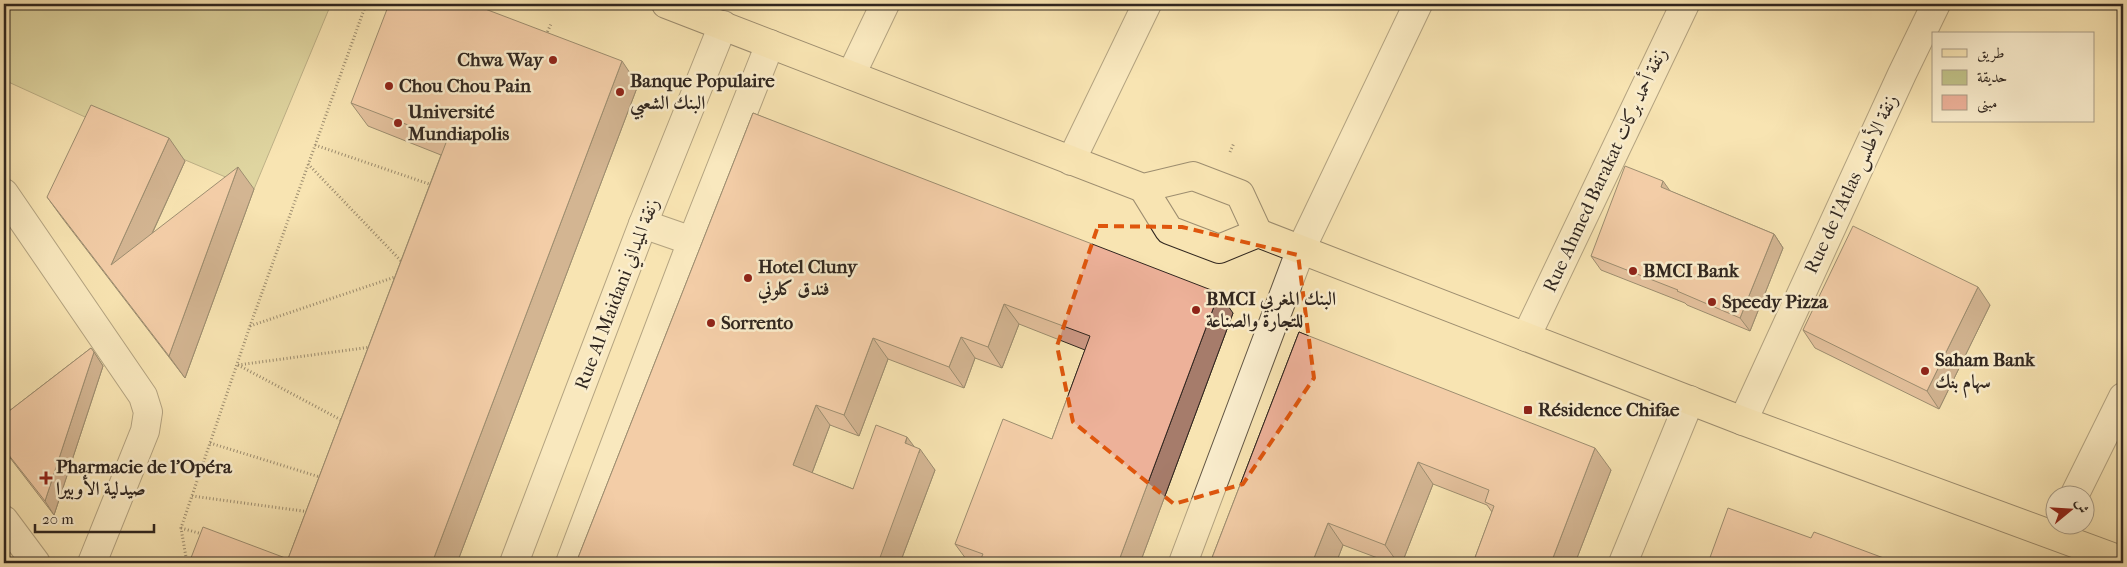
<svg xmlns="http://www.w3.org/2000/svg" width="2127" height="567" font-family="'IM FELL French Canon',Amiri,serif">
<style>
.green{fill:#c1c389;stroke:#787454}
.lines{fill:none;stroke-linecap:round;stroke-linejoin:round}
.street-casing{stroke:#625644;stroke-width:30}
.primary-casing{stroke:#30261f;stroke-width:30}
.path{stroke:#30261f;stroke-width:3;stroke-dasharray:1 2.5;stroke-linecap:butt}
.street{stroke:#faedcd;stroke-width:28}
.primary{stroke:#f8e4b2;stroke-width:28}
.wall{fill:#cc9884;stroke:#30261f}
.shaded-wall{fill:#a67c6b;stroke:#30261f}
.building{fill:#edb199;stroke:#30261f}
.marked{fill:none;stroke:#df560d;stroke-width:4;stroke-dasharray:10 6;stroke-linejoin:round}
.poi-dot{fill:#8f2418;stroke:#faedcd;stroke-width:2}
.labels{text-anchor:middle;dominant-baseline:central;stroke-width:5;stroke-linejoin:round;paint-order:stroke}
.poi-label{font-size:19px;font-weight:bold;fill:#30261f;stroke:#faedcd;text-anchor:start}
.street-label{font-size:19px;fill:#30261f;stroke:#faedcd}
</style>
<rect width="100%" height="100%" fill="#f8e4b2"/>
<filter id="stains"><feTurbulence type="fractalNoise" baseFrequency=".004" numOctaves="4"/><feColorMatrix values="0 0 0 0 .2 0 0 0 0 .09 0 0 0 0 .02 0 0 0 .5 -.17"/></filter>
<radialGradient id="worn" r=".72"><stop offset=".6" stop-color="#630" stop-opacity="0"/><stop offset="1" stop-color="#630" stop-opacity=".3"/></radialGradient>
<!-- green -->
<path class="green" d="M4,4H331L254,189L107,127L4,80Z"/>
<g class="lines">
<defs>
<g id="street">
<path d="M851,75L885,4"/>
<path d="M1071,161L1147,4"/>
<path d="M4,193L143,396L148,412L145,431L92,563"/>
<path d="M643,224L692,241"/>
<path d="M1526,337L1685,4"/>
<path d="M1743,421L1902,74L1936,4"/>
<path d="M2075,494L2123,397"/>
<path d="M4,520L36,563"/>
<path d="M514,563L643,224L723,25"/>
<path d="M570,563L692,241L770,44"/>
<path d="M1183,563L1301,249L1418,4"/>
<path d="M1623,563L1690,400"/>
</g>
<g id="primary">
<path d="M666,4L1143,188L1193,176L1240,194L1258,233"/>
<path d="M1143,188L1169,230L1219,249L1258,233L1743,421L2123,561"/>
</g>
</defs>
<!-- street casing -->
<use href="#street" class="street-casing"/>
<!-- primary casing -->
<use href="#primary" class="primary-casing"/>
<!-- path -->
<g class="path">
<path d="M546,35L551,24"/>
<path d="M646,81L661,87"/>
<path d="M315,145L432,185"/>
<path d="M1230,152L1234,143"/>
<path d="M308,164L403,263"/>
<path d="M250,326L398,276"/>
<path d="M238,365L371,347"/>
<path d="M238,365L343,421"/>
<path d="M210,443L323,478"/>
<path d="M192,496L310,512"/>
<path d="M181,528L202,534"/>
<path d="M187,563L181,528L250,326L366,4"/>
</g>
<!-- street -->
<use href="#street" class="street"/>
<!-- primary -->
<use href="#primary" class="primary"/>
</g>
<!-- wall -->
<g class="wall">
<path d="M638,85L457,563H189L288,559L441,155L368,126L351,103Z"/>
<path d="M753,113L1233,313L1140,563H969L955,544L1052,439L1085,350L1019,324L1002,368L975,358L964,388L888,359L859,436L830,425L812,473L853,489L914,447L935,470L900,563H576Z"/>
<path d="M185,161L152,234L254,189L185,378L63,219L47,197Z"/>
<path d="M1670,191L1774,234L1783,248L1750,331L1687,305L1685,303L1601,270L1591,256Z"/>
<path d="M1990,305L1939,409L1815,348L1803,330Z"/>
<path d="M1299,332L1611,470L1575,563H1473L1492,512L1487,505L1433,484L1402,563H1391L1343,545L1336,563H1210Z"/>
<path d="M91,348L103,366L54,515L4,450V415Z"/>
</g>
<!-- shaded-wall -->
<g class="shaded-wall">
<path d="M622,61L638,85L457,563H432Z"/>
<path d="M169,138L185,161L127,288L111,265Z"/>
<path d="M238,167L254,189L185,378L169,356Z"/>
<path d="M1663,181L1673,195L1661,187Z"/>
<path d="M1774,234L1783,248L1750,331L1740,318Z"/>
<path d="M1978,287L1990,305L1939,409L1927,391Z"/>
<path d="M1219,293L1233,313L1140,563H1118Z"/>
<path d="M1004,304L1019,324L1002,368L988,347Z"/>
<path d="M961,337L975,358L964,388L949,367Z"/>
<path d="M873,338L888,359L859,436L844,415Z"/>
<path d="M94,352L103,366L54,515L45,501Z"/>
<path d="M816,405L830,425L807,486L793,465Z"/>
<path d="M907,437L919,453L920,449L935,470L900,563H878Z"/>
<path d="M1595,448L1611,470L1575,563H1551Z"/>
<path d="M1418,462L1433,484L1402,563H1398L1385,545Z"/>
<path d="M1328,523L1343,545L1336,563H1312Z"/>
</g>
<!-- building -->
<g class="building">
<path d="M389,4H472L622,61L432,563H189L203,527L288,559L447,140L351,103Z"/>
<path d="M91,105L169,138L111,265L238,167L169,356L47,197Z"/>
<path d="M753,113L1219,293L1118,563H979L983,554L955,544L1003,419L1052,439L1090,336L1004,304L988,347L961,337L949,367L873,338L844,415L816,405L793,465L853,489L876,425L907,437L905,443L920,449L878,563H576Z"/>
<path d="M1625,166L1663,181L1661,187L1774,234L1740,318L1677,291L1678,290L1591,256Z"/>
<path d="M1853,226L1978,287L1927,391L1803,330Z"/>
<path d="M1299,332L1595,448L1551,563H1473L1494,506L1485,502L1489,490L1418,462L1385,545L1328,523L1312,563H1210Z"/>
<path d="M91,348L94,352L45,501L4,449V415Z"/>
<path d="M1728,508L1811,538L1814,532L1897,563H1708Z"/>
</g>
<!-- marked area -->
<path d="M0 0H2127V567H0ZM1098,226L1182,227L1298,255L1314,378L1243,484L1174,504L1073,422L1057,346Z" fill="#f8e4b2" fill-opacity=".55" fill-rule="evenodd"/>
<path class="marked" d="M1098,226L1182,227L1298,255L1314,378L1243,484L1174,504L1073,422L1057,346Z"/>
<!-- markers -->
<g class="poi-dot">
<circle cx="553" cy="60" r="5"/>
<circle cx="389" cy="86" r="5"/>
<circle cx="620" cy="92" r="5"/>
<circle cx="398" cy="123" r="5"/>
<circle cx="1633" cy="271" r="5"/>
<circle cx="748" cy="278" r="5"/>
<circle cx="1712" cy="302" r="5"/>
<circle cx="1196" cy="310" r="5"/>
<circle cx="711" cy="323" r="5"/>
<circle cx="1925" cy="371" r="5"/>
<rect x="1523" y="405" width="10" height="10" rx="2.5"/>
<path d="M43.5 470.5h5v5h5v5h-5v5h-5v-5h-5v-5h5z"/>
</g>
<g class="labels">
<!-- poi labels -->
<g class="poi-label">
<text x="543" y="60" text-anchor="end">Chwa Way</text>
<text x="630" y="81">Banque Populaire<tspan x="630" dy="22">البنك الشعبي</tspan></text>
<text x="399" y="86">Chou Chou Pain</text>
<text x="408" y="112">Université<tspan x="408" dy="22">Mundiapolis</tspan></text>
<text x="758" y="267">Hotel Cluny<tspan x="758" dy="22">فندق كلوني</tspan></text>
<text x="1643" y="271">BMCI Bank</text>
<text x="1206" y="299">BMCI البنك المغربي<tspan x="1206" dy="22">للتجارة والصناعة</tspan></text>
<text x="1722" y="302">Speedy Pizza</text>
<text x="721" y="323">Sorrento</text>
<text x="1935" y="360">Saham Bank<tspan x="1935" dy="22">سهام بنك</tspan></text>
<text x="1538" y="410">Résidence Chifae</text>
<text x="56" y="467">Pharmacie de l'Opéra<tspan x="56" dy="22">صيدلية الأوبيرا</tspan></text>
</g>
<!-- street labels -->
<g class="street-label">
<text transform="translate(1605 170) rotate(-65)">Rue Ahmed Barakat زنقة أحمد بركات</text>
<text transform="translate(1851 184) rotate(-65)">Rue de l'Atlas زنقة الأطلس</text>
<text transform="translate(617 294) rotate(-69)">Rue Al Maidani زنقة الميداني</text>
</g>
</g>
<!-- margin -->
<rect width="2127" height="567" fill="none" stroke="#f8e4b2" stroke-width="20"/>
<rect x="5" y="5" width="2117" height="557" fill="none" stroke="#30261f" stroke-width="2.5"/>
<rect x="10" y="10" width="2107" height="547" fill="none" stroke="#30261f"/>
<!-- legend -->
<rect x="1932" y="32" width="162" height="90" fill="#faedcd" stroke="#a99d87"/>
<rect x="1942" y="49" width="25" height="8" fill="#f8e4b2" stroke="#a99d87"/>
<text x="1977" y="58" font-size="15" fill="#30261f">طريق</text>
<rect x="1942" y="70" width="25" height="15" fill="#c1c389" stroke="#a99d87"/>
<text x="1977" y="82" font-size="15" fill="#30261f">حديقة</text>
<rect x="1942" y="95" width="25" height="15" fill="#edb199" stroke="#a99d87"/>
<text x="1977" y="108" font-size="15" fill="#30261f">مبنى</text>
<!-- north arrow -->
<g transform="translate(2070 510) rotate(72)"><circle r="24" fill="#faedcd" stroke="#a99d87"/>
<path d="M0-4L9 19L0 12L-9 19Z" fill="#8f2418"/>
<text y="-8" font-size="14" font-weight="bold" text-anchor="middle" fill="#30261f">ش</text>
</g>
<!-- scale -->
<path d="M35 524v8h119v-8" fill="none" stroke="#30261f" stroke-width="2.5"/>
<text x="42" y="524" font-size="15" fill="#30261f" stroke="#faedcd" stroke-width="4" paint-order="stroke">20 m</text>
<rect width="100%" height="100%" filter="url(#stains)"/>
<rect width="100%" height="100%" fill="url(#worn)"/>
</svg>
